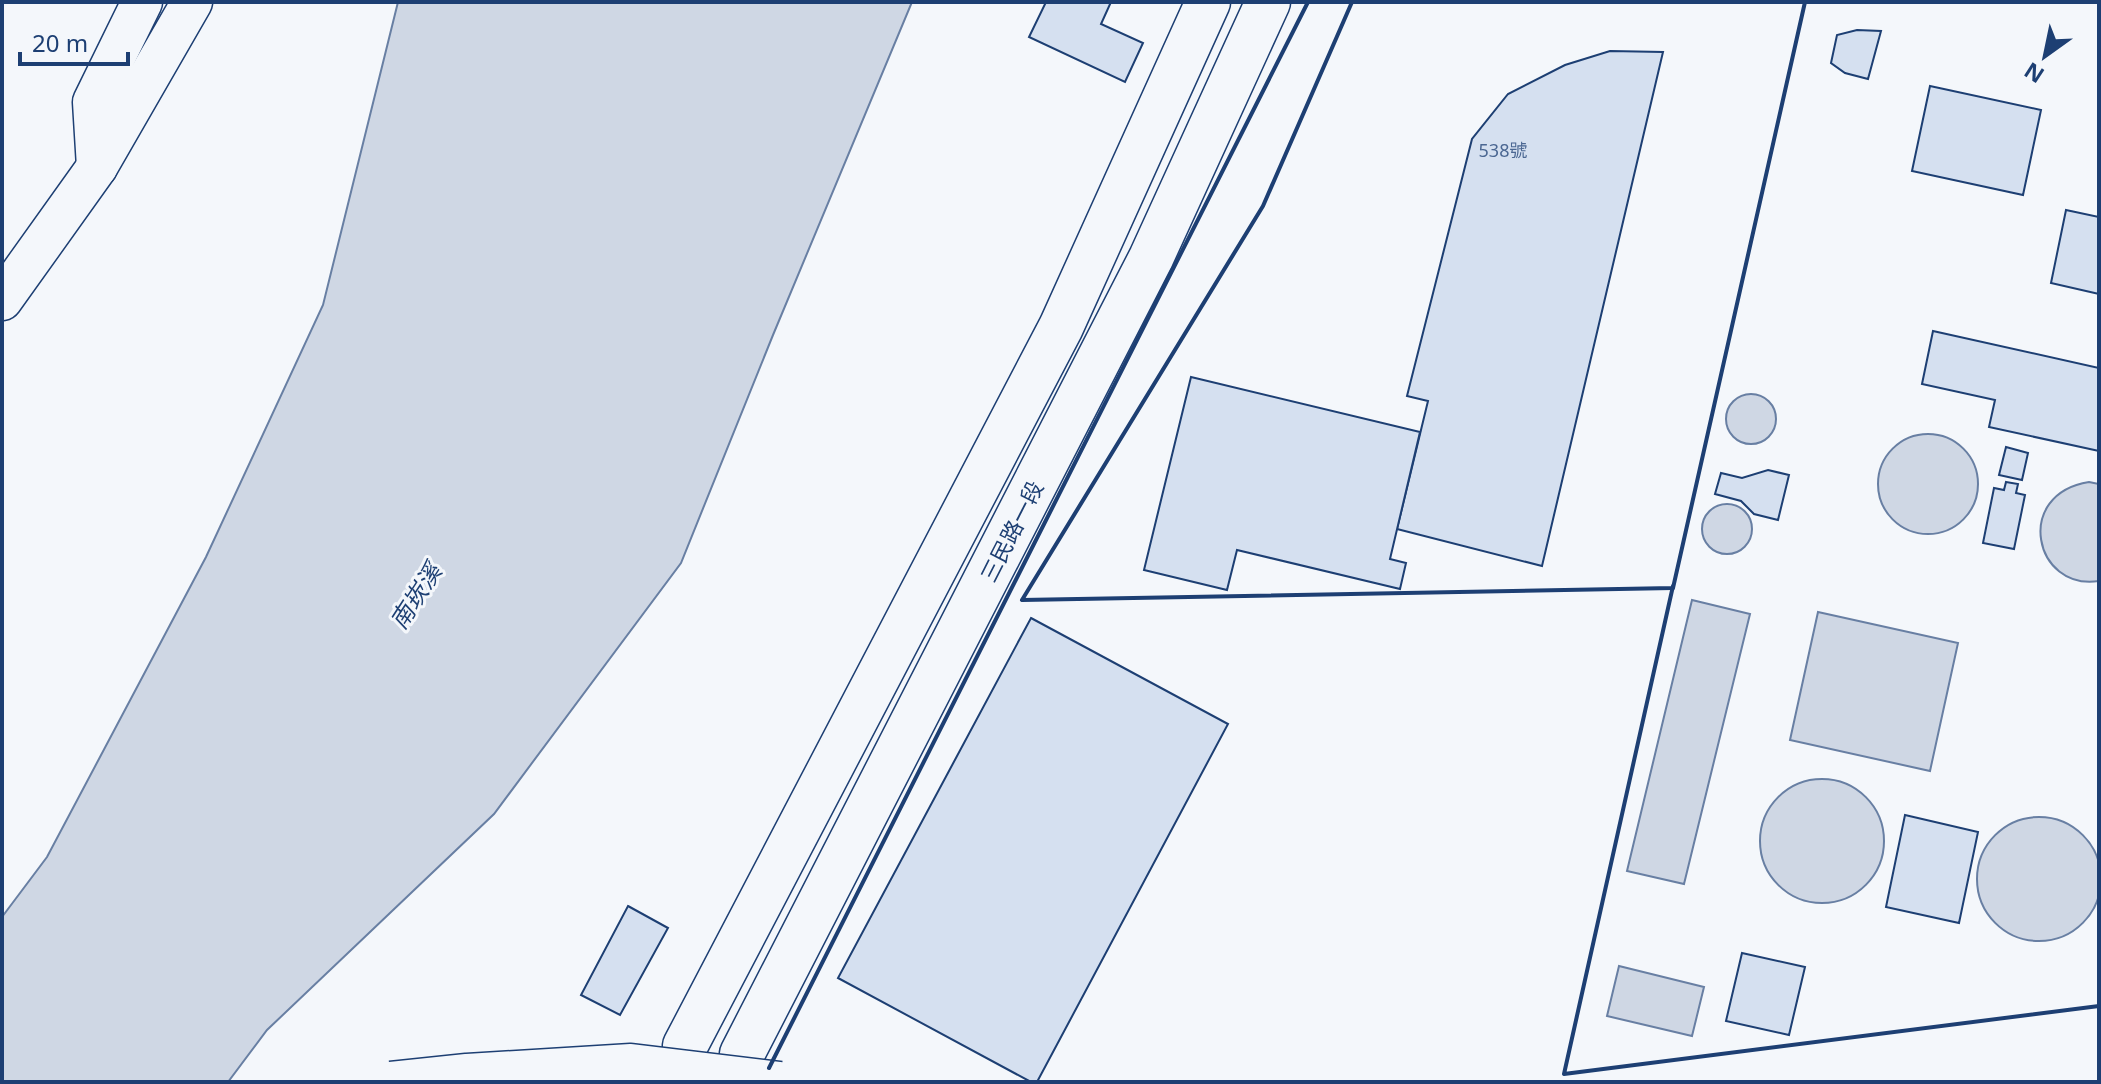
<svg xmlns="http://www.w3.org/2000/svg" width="2101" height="1084" font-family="'Noto Sans','Noto Sans TC',sans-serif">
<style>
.water{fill:#cfd7e4;stroke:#687fa3;stroke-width:2}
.building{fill:#d5e0f0;stroke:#1d3f73;stroke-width:2}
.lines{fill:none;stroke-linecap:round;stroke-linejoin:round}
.minor-casing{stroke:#1d3f73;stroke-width:43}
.major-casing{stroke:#1d3f73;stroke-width:47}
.minor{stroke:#f4f7fb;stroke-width:40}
.major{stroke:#f4f7fb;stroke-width:44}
.minor-bridge-casing{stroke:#1d3f73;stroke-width:43;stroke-linecap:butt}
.minor-bridge{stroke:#f4f7fb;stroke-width:40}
.wall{stroke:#1d3f73;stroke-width:4}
.labels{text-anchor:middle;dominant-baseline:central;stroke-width:6;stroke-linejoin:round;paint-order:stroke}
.number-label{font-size:18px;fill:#4b6792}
.street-label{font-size:22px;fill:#1d3f73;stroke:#f4f7fb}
.water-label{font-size:24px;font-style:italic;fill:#1d3f73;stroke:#f4f7fb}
</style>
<rect width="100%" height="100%" fill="#f4f7fb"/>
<!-- water -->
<g class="water">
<path d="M398,2H912L773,335L681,563L494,814L267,1030L228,1082H2V917L47,857L206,557L323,305Z"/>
<circle cx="1751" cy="419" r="25"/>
<circle cx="1928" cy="484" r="50"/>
<path d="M2089,482L2099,484V581C2034,591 2013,494 2089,482Z"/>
<circle cx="1727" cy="529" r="25"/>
<path d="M1692,600L1750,614L1684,884L1627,871Z"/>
<path d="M1818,612L1958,643L1930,771L1790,740Z"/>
<circle cx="1822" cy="841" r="62"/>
<circle cx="2039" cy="879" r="62"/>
<path d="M1619,966L1704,987L1692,1036L1607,1016Z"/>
</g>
<!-- building -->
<g class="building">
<path d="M1046,2H1111L1101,24L1143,43L1125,82L1029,37Z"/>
<path d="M1857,30L1881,31L1868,79L1845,73L1831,63L1837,35Z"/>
<path d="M1610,51L1663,52L1542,566L1397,529L1428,401L1407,396L1472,139L1508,94L1565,65Z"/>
<path d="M1930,86L2041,110L2023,195L1912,171Z"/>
<path d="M2066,210L2099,217V294L2051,283Z"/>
<path d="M1933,331L2099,368V451L1989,427L1995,400L1922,384Z"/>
<path d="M1191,377L1420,432L1390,559L1406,563L1400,589L1237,550L1227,590L1144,570Z"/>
<path d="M2006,447L2028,453L2022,480L1999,475Z"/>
<path d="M1768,470L1789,475L1778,520L1754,514L1741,501L1715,494L1721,473L1742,478Z"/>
<path d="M2006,482L2018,484L2016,493L2025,495L2014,549L1983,543L1994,488L2004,490Z"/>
<path d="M1031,618L1228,724L1037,1082H1031L838,978Z"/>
<path d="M1905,815L1978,832L1959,923L1886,907Z"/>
<path d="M628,906L668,928L620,1015L581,995Z"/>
<path d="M1742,953L1805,967L1789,1035L1726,1021Z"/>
</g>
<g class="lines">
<defs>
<g id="minor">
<path d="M97,167L93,102L142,2"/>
<path d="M2,300L97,167L192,2"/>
</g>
<g id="major">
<path d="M685,1046L1061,327L1208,2"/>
<path d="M742,1054L1151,258L1268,2"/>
</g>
</defs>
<!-- minor casing -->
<use href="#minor" class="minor-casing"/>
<!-- major casing -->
<use href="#major" class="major-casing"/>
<!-- minor -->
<use href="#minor" class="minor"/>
<!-- major -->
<use href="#major" class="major"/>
<defs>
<path id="minor-bridge" d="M391,1082L467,1074L631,1064L780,1082"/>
</defs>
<!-- minor-bridge casing -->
<use href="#minor-bridge" class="minor-bridge-casing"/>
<!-- minor-bridge -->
<use href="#minor-bridge" class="minor-bridge"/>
<!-- wall -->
<g class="wall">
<path d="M1352,2L1263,206L1022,600L1673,588L1805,2"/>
<path d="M1673,586L1564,1074L2099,1006"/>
<path d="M769,1068L1308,2"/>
</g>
</g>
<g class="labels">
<!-- number labels -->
<g class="number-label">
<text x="1503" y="150">538號</text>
</g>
<!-- street labels -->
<g class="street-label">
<text transform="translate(1011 531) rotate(-63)">三民路一段</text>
</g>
<!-- water labels -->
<g class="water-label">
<text transform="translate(415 596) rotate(-57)">南崁溪</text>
</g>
</g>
<!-- border -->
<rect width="2101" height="1084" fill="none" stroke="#1d3f73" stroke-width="8"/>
<!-- north arrow -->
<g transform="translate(2045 56) rotate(213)" stroke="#f4f7fb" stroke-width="6" paint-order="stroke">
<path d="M0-6L14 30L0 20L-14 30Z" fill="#1d3f73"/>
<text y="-12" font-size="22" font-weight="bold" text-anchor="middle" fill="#1d3f73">N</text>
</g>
<!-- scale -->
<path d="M20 52v12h108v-12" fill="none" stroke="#1d3f73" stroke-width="4"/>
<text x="32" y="52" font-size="24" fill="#1d3f73" stroke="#f4f7fb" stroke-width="6" paint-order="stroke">20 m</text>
</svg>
